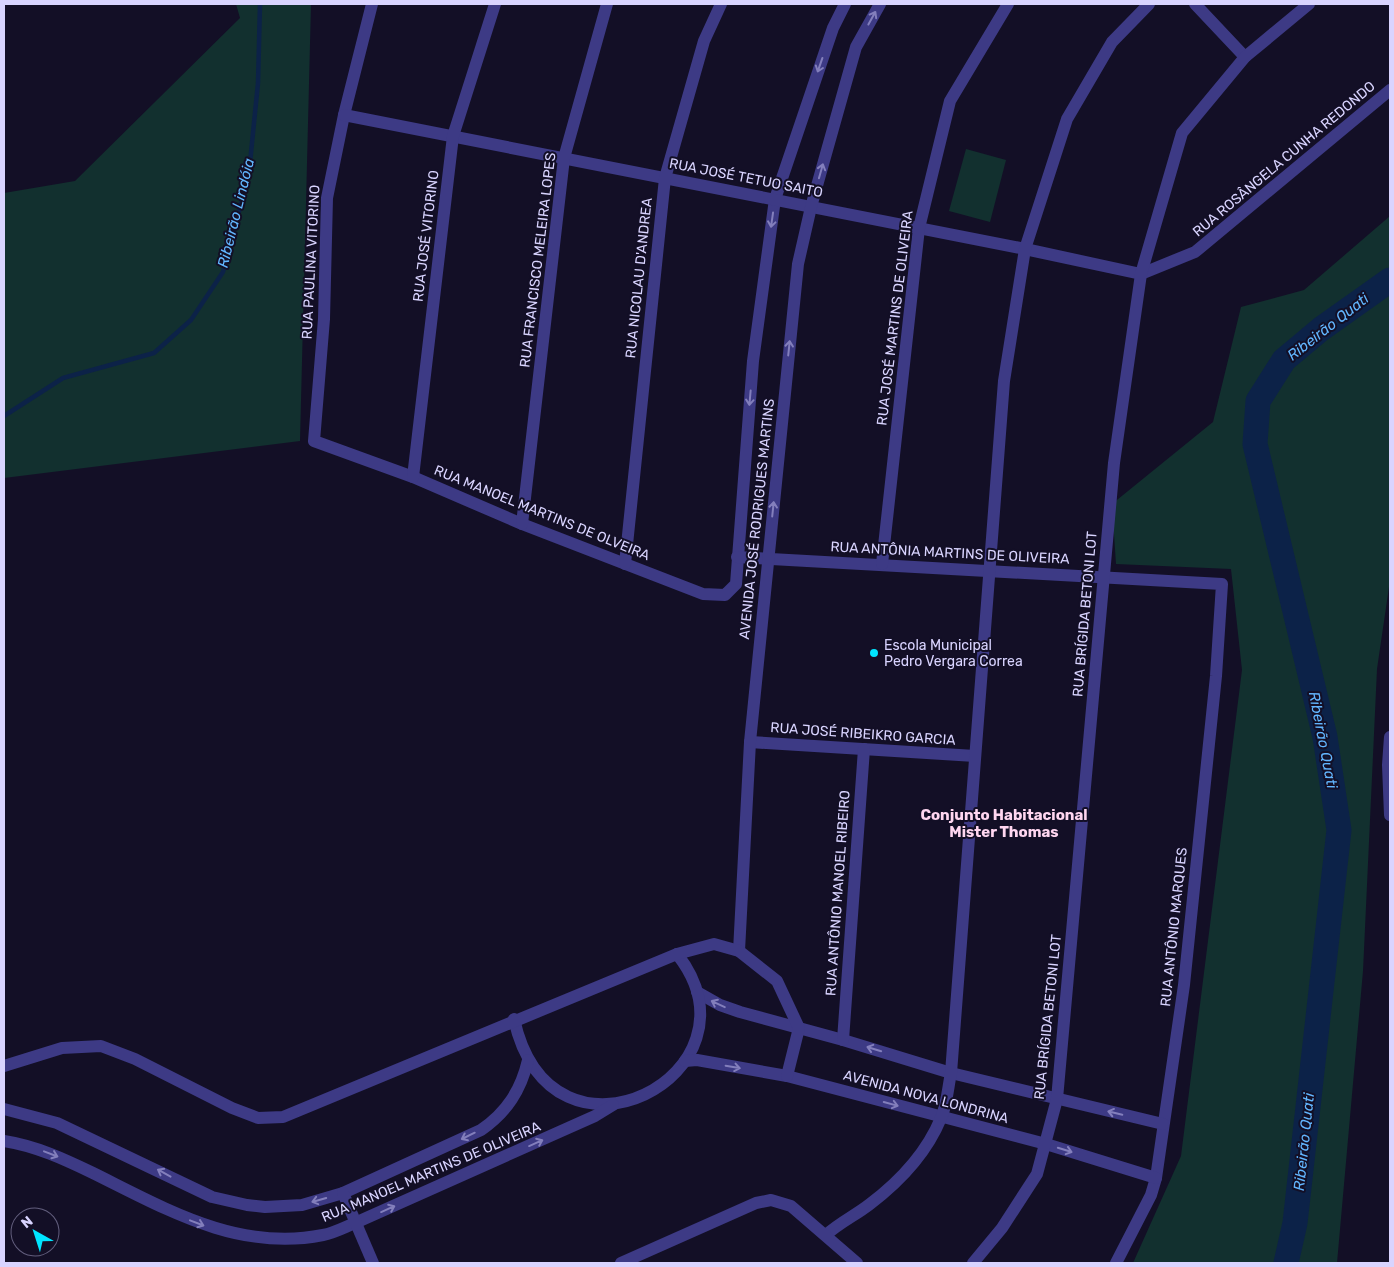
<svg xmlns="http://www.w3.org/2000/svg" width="1394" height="1267" font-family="Rubik,sans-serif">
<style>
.green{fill:#12302f}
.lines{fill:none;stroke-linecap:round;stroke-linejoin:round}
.stream{stroke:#0c2248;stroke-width:4.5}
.river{stroke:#0c2248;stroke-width:25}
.street{stroke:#3d3a85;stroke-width:12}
.oneway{stroke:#837fbc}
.poi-dot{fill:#00e5ff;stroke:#130f26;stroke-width:2}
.labels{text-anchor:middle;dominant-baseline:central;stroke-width:4;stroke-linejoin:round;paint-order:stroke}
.street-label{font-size:14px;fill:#d9d4ff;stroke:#130f26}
.poi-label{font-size:14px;fill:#d9d4ff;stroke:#130f26;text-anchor:start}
.water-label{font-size:15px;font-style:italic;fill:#62b6ff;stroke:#130f26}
.neighbourhood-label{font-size:15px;font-weight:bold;fill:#ffd6f0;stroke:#130f26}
</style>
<rect width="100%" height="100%" fill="#130f26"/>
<!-- green -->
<g class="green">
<path d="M236,4H311L300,441L4,478V193L75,181L240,18Z"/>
<path d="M966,149L1006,160L990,222L949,211Z"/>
<path d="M1390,216V580L1377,669L1363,971L1337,1263H1133L1181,1156L1242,670L1231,569L1116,564L1112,504L1213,422L1241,307L1304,290Z"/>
</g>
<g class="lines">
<!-- stream -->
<path class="stream" d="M4,416L63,378L154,353L191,320L223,272L249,173L258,83L260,4"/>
<!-- river -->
<path class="river" d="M1286,1263L1295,1223L1339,830L1325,737L1255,444L1258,401L1284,360L1321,329L1390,280"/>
<!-- street -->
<g class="street">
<path d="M372,4L344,115L327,198L324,319L314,441L413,477L522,524L703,594L725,595L736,584L753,361L775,199L833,28L845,4"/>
<path d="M1195,4L1245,57"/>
<path d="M344,115L1025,249L1141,274L1195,252L1390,90"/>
<path d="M413,477L453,136L495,4"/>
<path d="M522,524L564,158L607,4"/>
<path d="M737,557L1222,584L1216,676L1184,985L1156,1178L1151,1195L1116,1263"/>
<path d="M625,564L665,178L704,41L721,4"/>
<path d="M882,564L919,228L950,101L1008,4"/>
<path d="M1390,737L1388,765L1390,815"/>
<path d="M750,742L975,756"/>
<path d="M739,951L750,742L798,264L811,207L856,47L880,4"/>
<path d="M697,992L720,1005L740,1012L843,1040L951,1073L1163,1124"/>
<path d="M514,1019C551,1188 771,1073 677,954"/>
<path d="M843,1040L864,749"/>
<path d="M685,1061L697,1060L787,1076L1046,1144L1156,1178"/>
<path d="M4,1066L62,1048L101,1046L135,1059L232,1108L258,1118L283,1117L677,954L714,944L739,951L777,981L799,1028L787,1076"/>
<path d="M4,1109L57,1123L212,1197L247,1205L265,1207L302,1205L343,1193L481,1130C507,1112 521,1090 528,1060"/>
<path d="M4,1141C36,1146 64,1159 93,1173C166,1209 238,1252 323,1235C334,1233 345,1227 355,1223L595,1116L613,1105"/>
<path d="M343,1193L373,1263"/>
<path d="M826,1235C839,1223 856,1215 870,1204C899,1182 927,1152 941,1118C947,1105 948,1087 951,1073L1004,381L1025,249L1067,119L1112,42L1149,4"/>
<path d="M621,1263L756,1203L771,1200L791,1206L857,1263"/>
<path d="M973,1263L1002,1228L1037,1174L1057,1099L1114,463L1141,274L1182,133L1245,57L1309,4"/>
</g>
</g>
<!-- one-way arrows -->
<defs><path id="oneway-shaft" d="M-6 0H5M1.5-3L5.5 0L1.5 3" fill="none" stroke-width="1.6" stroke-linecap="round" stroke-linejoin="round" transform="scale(1.25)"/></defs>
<g class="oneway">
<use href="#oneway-shaft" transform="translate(872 18) rotate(-61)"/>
<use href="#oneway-shaft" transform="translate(820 65) rotate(109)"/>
<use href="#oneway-shaft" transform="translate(821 171) rotate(-74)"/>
<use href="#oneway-shaft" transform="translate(772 220) rotate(98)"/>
<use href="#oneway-shaft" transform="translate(789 348) rotate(-84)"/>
<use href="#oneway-shaft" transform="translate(750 398) rotate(95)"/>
<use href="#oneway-shaft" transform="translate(773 509) rotate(-84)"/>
<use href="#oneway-shaft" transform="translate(718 1004) rotate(-155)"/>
<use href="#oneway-shaft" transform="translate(874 1049) rotate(-163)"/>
<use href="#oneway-shaft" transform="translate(733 1067) rotate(10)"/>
<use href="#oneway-shaft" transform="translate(891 1104) rotate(15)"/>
<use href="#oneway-shaft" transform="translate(1115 1113) rotate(-167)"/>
<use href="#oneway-shaft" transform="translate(468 1136) rotate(154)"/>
<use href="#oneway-shaft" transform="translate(536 1143) rotate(-24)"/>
<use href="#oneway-shaft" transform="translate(1065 1150) rotate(17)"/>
<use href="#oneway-shaft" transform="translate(51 1154) rotate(21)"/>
<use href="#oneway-shaft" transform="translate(164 1173) rotate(-151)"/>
<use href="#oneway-shaft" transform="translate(319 1200) rotate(164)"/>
<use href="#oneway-shaft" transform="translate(388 1209) rotate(-24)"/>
<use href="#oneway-shaft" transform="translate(197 1223) rotate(21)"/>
</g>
<!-- markers -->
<circle class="poi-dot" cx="874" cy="653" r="5"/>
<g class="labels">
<!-- street labels -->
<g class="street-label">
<text transform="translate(1284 159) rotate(-40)">RUA ROSÂNGELA CUNHA REDONDO</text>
<text transform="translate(746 178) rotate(11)">RUA JOSÉ TETUO SAITO</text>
<text transform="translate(426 236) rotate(-83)">RUA JOSÉ VITORINO</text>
<text transform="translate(538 260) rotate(-83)">RUA FRANCISCO MELEIRA LOPES</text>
<text transform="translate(311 262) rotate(-87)">RUA PAULINA VITORINO</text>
<text transform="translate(639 278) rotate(-84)">RUA NICOLAU D'ANDREA</text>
<text transform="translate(895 318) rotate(-83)">RUA JOSÉ MARTINS DE OLIVEIRA</text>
<text transform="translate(542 513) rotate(22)">RUA MANOEL MARTINS DE OLVEIRA</text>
<text transform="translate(757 519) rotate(-84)">AVENIDA JOSÉ RODRIGUES MARTINS</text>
<text transform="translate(950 553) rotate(3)">RUA ANTÔNIA MARTINS DE OLIVEIRA</text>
<text transform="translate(1085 614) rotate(-85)">RUA BRÍGIDA BETONI LOT</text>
<text transform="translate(863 734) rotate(4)">RUA JOSÉ RIBEIKRO GARCIA</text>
<text transform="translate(838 893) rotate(-86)">RUA ANTÔNIO MANOEL RIBEIRO</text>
<text transform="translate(1174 927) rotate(-84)">RUA ANTÔNIO MARQUES</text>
<text transform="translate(1048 1017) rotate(-84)">RUA BRÍGIDA BETONI LOT</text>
<text transform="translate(926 1097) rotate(15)">AVENIDA NOVA LONDRINA</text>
<text transform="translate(431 1172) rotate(-23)">RUA MANOEL MARTINS DE OLIVEIRA</text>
</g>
<!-- poi labels -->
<g class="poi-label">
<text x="884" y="645">Escola Municipal<tspan x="884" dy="16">Pedro Vergara Correa</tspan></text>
</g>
<!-- water labels -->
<g class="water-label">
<text transform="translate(236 213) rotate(-76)">Ribeirão Lindóia</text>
<text transform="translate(1328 327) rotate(-38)">Ribeirão Quati</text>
<text transform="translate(1323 740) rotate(79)">Ribeirão Quati</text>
<text transform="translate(1304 1142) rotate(-84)">Ribeirão Quati</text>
</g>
<!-- neighbourhood labels -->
<g class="neighbourhood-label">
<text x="1004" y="815">Conjunto Habitacional<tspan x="1004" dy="17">Mister Thomas</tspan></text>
</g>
</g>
<!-- border -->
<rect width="1394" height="1267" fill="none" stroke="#d9d4ff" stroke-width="10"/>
<!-- north arrow -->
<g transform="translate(35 1232) rotate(321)"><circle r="24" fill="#130f26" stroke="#625e7d"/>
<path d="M0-4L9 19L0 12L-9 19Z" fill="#00e5ff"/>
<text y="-8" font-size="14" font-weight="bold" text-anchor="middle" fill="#d9d4ff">N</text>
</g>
</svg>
